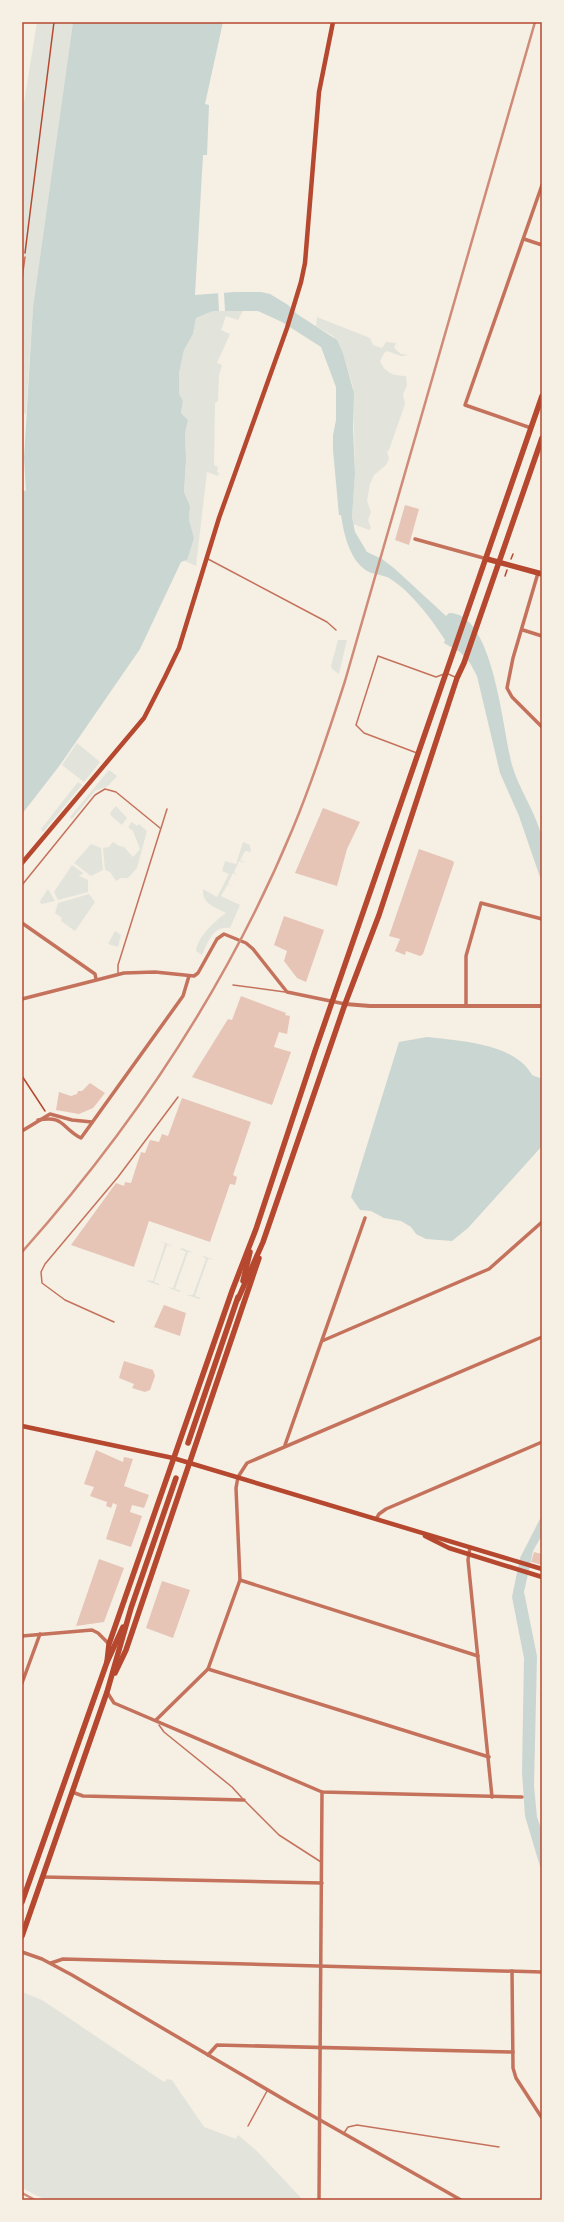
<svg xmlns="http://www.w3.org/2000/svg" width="564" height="2222" font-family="Poppins,sans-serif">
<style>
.green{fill:#e2e4dc}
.water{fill:#c9d6d2}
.pier{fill:#f6efe4}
.building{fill:#e6c5b7}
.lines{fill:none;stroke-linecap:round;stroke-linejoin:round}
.path{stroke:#b5482f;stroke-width:1.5}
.service{stroke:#c5725c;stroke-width:1.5}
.minor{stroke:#c5725c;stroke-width:3.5}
.tertiary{stroke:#c5725c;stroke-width:4}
.secondary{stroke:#b5482f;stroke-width:4.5}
.primary{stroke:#b5482f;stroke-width:5.5}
.rail{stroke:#cf8b77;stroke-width:2.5}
.neatline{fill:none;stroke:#b5482f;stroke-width:1.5}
</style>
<rect width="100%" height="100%" fill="#f6efe4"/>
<!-- green -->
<g class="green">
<path d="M37,22H73L33,307L26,414L22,413V115Z"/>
<path d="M244,309L238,320L226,316L221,330L230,334L217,363L222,365L219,375L218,401L215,403L214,465L218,467L217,472L219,473L218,476L207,472L196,566L185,561L194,538L189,520L190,506L184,492L186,460L185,434L188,420L181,413L183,401L179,394V373L184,350L193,334L196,318L213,311Z"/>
<path d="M317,317L370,338L373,345L382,348L386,342L396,343L394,348L401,354L409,355L401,356L387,351L384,353L380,361C385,373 394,376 406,376L407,385L403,394L405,404L389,450L387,452L389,459L386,465L374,475L370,484L367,501L371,512L368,520L371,528L369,530L353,524L352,517L355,474L353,387L343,353L333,336L316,326Z"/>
<path d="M338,640H347L339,674L332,669L331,666Z"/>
<path d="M77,743L100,762L84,782L62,765Z"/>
<path d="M109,770L117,776L108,786L95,791L72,819L70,817Z"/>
<path d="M78,782L82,785L43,832L41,829Z"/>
<path d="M116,806L127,818L122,825L111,816L110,813Z"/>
<path d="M132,822L137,826L139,824L147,831L137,868L128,878H121L116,881L110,872L105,870L103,848L109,847L113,842L119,846L124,847L133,857L140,849L133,831L128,827Z"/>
<path d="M243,842L250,845L251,852L245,851L240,860L245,863L239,861L234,872L238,876L233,873L228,883L232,887L228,884L221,896L240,905L230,928C213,925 208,942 202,955L196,951C198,936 214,922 226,913C216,907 202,905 203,889L217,897L229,874L222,871L225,861L236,864Z"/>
<path d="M91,844L101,848L103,870L91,876L74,863Z"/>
<path d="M72,865L83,873L79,876L88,880V892L58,900L54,892Z"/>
<path d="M48,889L55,901L41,904L40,901Z"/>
<path d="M89,894L95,902L75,931L61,921L62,918L55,913L58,903Z"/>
<path d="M115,931L121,935L118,947L108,944Z"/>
<path d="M160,1241L173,1246L167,1245L154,1282L160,1284L158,1285L147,1281L148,1280L153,1281L165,1244Z"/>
<path d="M182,1248L194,1253L188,1252L175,1289L181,1291L179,1292L167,1287L173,1288L186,1252L180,1249Z"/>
<path d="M201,1255L214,1260L208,1259L195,1296L201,1298L199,1299L187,1295H193L206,1259Z"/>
<path d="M22,1992L42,2000L164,2082L167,2079L172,2080L204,2127L236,2139L238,2135L257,2151L303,2200H46L22,2188Z"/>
</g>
<!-- water -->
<g class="water">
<path d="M73,22H223L205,104L209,105L207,155H203L195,295L235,292H261L270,294L288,305L297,314L337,340L343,353L354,393L353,428L355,474L352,517L355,532L367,552L382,559L395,569L446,616L449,613C494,612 503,733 512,765C519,790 536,812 542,838C545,852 542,869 542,883L519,816L500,773L477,676L470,663L460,652L444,643L445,640C433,621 411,592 392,580C386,575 376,575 369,572C350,562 344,535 341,515H339L333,450V435L336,420V387L321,347L282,322L258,311H213L196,318L193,334L184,350L179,373V394L183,401L181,413L188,420L185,434L186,460L184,492L190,506L189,520L194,538L187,560L181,562L140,649L60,765L22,814V490L26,491L24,458L33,307Z"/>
<path d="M427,1037C460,1041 514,1043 532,1075L542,1079V1146L468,1228L452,1241L426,1239L416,1234L411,1227L401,1221L384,1218L371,1211L360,1210L351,1197L399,1042Z"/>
<path d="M542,1515V1535L533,1551L524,1592L537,1656L534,1786L537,1817L542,1831V1873L525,1816L522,1772L524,1658L512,1597L520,1558Z"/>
</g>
<!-- pier -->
<path class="pier" d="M218,292L224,293L225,311H219Z"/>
<!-- building -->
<g class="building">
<path d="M405,505L419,509L409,545L395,540Z"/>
<path d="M323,808L360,822L347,849L337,886L295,873Z"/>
<path d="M419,849L453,861L454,863L423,954L420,956L406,951L405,955L395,951L400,939L389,936Z"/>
<path d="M284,916L324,930L306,982L297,978L284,961L287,951L274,945Z"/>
<path d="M241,996L286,1013L285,1015L290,1016L287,1034L279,1032L274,1047L291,1052L272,1105L192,1077L228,1019L232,1020Z"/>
<path d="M90,1083L105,1093L93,1108L79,1114L56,1110L59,1092L71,1096L77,1094L78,1091H82Z"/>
<path d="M182,1098L251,1122L233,1175L237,1177L235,1185L230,1184L210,1242L149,1221L134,1267L71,1245L116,1183L124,1186L125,1182L131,1183L141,1152L145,1153L150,1140L159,1142L162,1134L168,1136Z"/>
<path d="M164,1305L186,1313L180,1336L154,1327Z"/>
<path d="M124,1361L153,1370L155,1376L150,1390L145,1392L132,1388L134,1384L119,1378Z"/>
<path d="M96,1450L123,1462L124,1457L133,1459L124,1486L149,1495L144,1508L132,1505L130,1512L142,1516L131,1547L106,1539L117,1505L113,1503L111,1508L106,1506L107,1502L90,1496L94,1487L84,1484Z"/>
<path d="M534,1552L542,1554V1565L531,1562Z"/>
<path d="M99,1559L124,1568L104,1622L76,1626Z"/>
<path d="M162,1581L190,1590L173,1638L146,1628Z"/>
</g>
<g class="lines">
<!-- path -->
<g class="path">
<path d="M25,253L54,22"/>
<path d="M511,559L513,554"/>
<path d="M505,576L507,570"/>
<path d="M22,1076L45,1111"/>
</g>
<!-- service -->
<g class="service">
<path d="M22,279L25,257"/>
<path d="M208,559L327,622L336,630"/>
<path d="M448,674L455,677"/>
<path d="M417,753L364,733L356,725L378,656L436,677L444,674"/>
<path d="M22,885L95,795L105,789L116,792L160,828"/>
<path d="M118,974V965L167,809"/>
<path d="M233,985L285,992"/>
<path d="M114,1322L65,1300L42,1283L41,1272L45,1264L118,1177L178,1097"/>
<path d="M159,1725L164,1732L232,1787L242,1798"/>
<path d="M245,1801L279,1835L321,1862"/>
<path d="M248,2126L267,2091"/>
<path d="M344,2133L348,2127L357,2125L499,2147"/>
</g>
<!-- minor -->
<g class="minor">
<path d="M524,239L542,245"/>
<path d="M531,428L465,405L542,185"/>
<path d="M415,539L487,559"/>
<path d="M538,573L513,658L507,688L512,697L542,727"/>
<path d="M523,630L542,636"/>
<path d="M22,923L95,974L96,979"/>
<path d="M22,999L124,973L155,972L194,976L198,973L217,939L224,934L246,943L253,949L287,992L345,1004"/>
<path d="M466,1005V956L481,903L542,919"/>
<path d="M38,1120C65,1115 61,1128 81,1138L183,996L189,976"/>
<path d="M22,1131L50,1114L72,1120L92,1122"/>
<path d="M322,1341L489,1269L542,1222"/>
<path d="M285,1445L365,1218"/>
<path d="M376,1519L379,1514L386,1509L542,1442"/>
<path d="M470,1547L468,1560L492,1797"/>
<path d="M240,1580L478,1656"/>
<path d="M22,1636L92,1630L98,1633L109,1644"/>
<path d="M208,1669L489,1757"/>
<path d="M22,1683L40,1634"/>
<path d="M107,1692L114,1703L322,1792L522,1797"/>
<path d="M156,1720L208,1669L240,1580L236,1488L238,1477L247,1463L542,1337"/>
<path d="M72,1792L83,1796L244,1800"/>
<path d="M43,1877L322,1883"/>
<path d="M22,1952L42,1959L72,1975L290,2103L461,2200"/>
<path d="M51,1963L63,1959L542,1972"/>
<path d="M512,1971L513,2068L516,2078L542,2118"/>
<path d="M208,2055L217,2045L513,2052"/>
<path d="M319,2200L322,1792"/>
</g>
<!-- tertiary -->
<path class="tertiary" d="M345,1004L370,1006H542"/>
<!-- secondary -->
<g class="secondary">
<path d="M22,863L144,718L165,677L179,648L219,518L287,328L301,282L305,263L319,92L333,22"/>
<path d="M22,1426L173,1458L542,1569"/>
<path d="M425,1536L449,1548L542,1577"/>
</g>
<!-- primary -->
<g class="primary">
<path d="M487,559L542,574"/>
<path d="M243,1281L250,1252"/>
<path d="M238,1299L263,1242L345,1004L379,915L457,678L464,663L542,438"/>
<path d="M188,1443L238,1297"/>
<path d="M107,1662L109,1644L232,1291L256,1229L315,1051L542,396"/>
<path d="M115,1673L126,1650L259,1258"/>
<path d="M22,1902L107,1662L123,1627"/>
<path d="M22,1936L107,1692L131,1608L176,1478"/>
</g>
<!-- rail -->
<g class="rail">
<path d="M22,1252C135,1125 228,985 293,828C313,780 329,731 345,681L535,22"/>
<path d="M22,2193L35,2200"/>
</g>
</g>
<!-- border -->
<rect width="564" height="2222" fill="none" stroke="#f6efe4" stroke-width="46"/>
<rect x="23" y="23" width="518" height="2176" class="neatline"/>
</svg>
